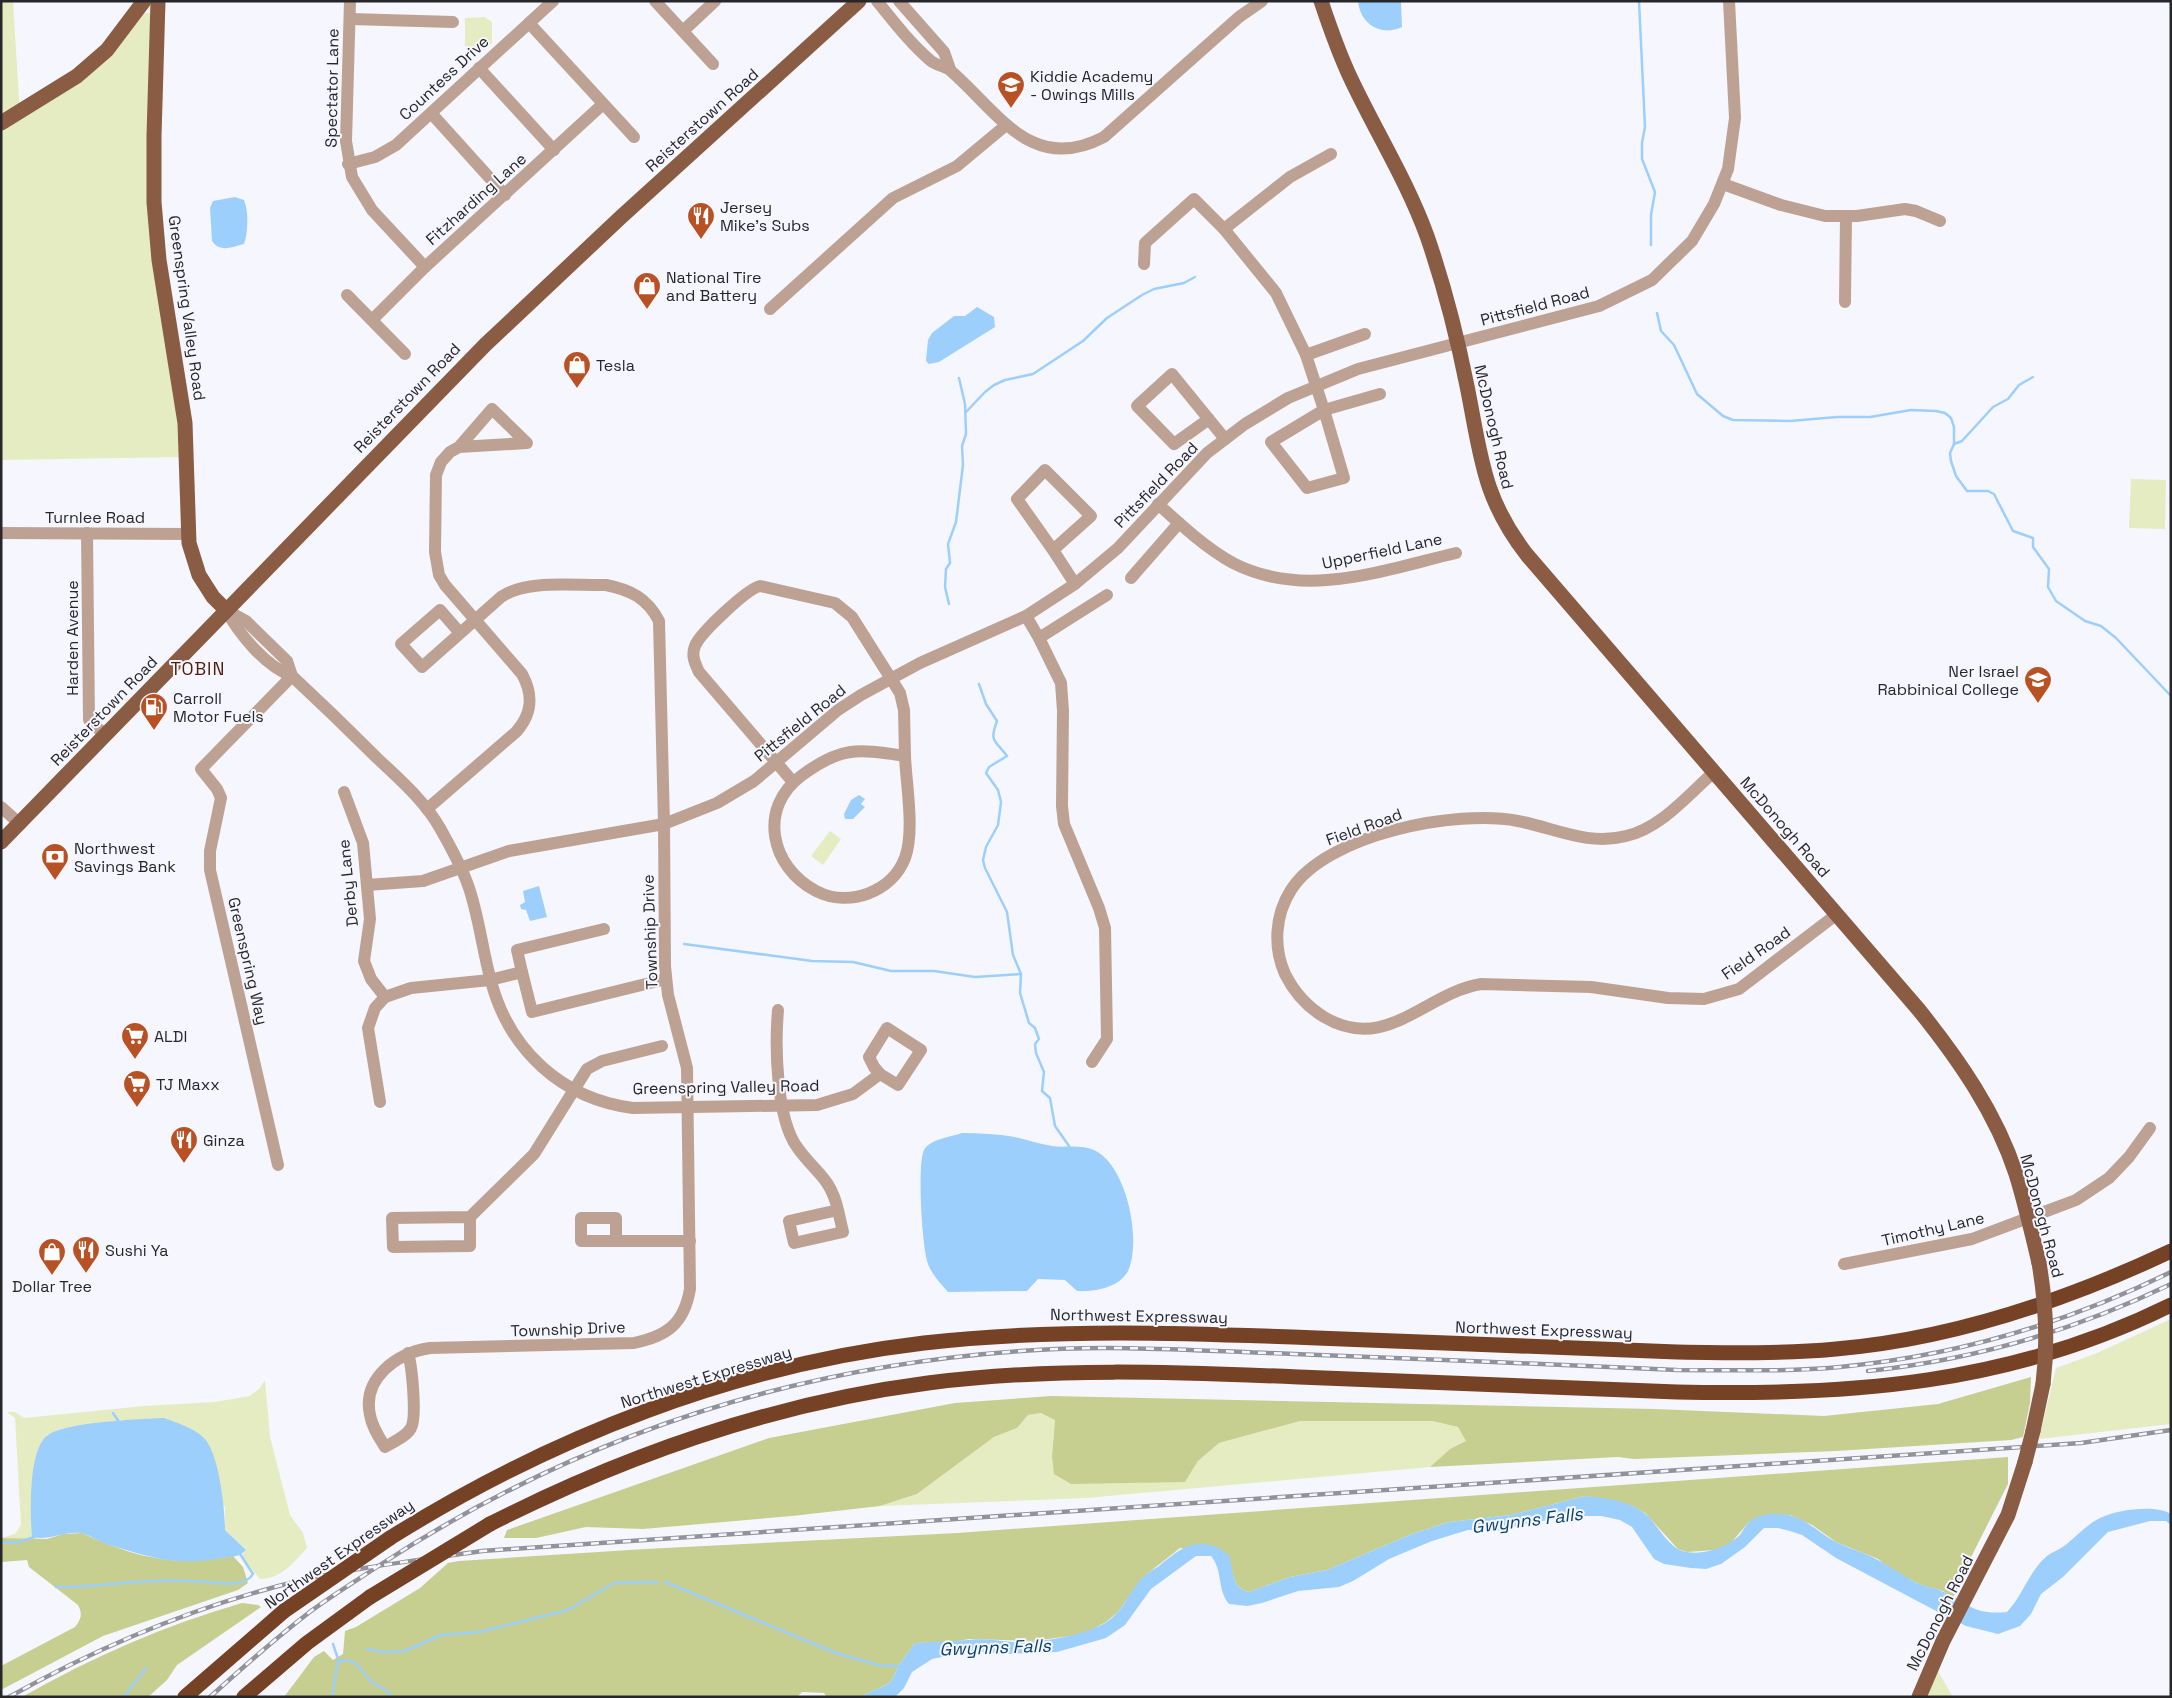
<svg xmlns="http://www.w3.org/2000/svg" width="2172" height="1698" font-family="'Space Grotesk',sans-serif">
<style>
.green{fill:#e5ecc2}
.forest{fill:#c6cf90}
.water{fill:#9dcffd}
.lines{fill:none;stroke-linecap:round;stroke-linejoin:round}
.stream{stroke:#9dcffd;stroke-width:2.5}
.minor{stroke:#bda294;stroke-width:12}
.major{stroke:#895c43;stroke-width:15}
.highway{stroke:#764225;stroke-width:15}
.rail-casing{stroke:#929298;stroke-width:4.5}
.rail{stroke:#f6f6fe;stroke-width:2.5;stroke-dasharray:8;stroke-linecap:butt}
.major-bridge{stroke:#895c43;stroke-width:15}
.highway-bridge{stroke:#764225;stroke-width:15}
.labels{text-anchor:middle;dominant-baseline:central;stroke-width:4;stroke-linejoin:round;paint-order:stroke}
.poi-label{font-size:16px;fill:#27272a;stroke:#f6f6fe;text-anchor:start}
.street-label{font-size:16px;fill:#27272a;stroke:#f6f6fe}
.neighbourhood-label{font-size:18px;letter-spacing:1px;fill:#4f1f09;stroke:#f6f6fe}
.water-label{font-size:18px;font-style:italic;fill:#06426b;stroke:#f6f6fe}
</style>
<rect width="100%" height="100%" fill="#f6f6fe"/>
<!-- green -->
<g class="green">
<path d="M1,1H13L20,115L142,13H152L148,136L183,457L1,460Z"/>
<path d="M485,17L492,22V43L484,50L465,46V18Z"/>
<path d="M2131,479L2166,480L2165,529L2129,528Z"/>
<path d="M830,831L841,839L823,865L811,856Z"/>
<path d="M2171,1319V1424L2039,1439L2056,1368L2097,1353Z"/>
<path d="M265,1380L270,1437L290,1515L303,1533L307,1548C294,1562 281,1579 260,1579L241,1556L246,1550L225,1530V1507L122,1420L60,1429L47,1435L32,1537L39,1539L1,1538L15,1534L21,1525L15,1418L7,1412H15L24,1418L144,1406L215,1402L250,1396L259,1389Z"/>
<path d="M1041,1413L1055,1419L1052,1456L1185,1482L1198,1461L1219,1443L1300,1421H1432L1458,1427L1467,1441L1450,1449L1430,1467L1086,1498L880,1506L917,1494L994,1437L1017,1428L1028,1415Z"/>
<path d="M1936,1668L1953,1697H1925Z"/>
</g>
<!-- forest -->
<g class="forest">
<path d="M2031,1377L2030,1403L2023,1437L2011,1440L1836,1451L1634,1459L1618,1457L1430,1467L1450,1449L1466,1441L1458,1427L1432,1421H1300L1219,1443L1198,1461L1185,1482L1071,1484L1054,1474L1052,1456L1055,1420L1041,1413L1028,1415L1017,1428L994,1437L917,1494L880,1506L792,1516L643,1529L586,1527L536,1538H504L507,1530L769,1438L955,1403L1051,1396L1655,1409L1824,1416L1938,1404Z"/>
<path d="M2008,1457V1484L1963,1573L1953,1598L1943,1591L1921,1585L1897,1573L1878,1559L1836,1542L1812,1525L1790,1515L1749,1522L1730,1544L1715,1550L1687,1552L1678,1549L1645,1513L1633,1506L1617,1501L1585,1496L1511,1515L1449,1522L1412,1534L1327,1570L1290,1577L1249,1592C1230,1588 1234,1569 1228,1555L1180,1548L1142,1578L1118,1612L1106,1622L1084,1634L1034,1641L969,1639L954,1642L915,1643L901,1662L890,1683L860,1697H827L824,1693L802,1692L797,1697H284L314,1657L324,1651L333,1660L343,1654L345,1631L356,1627L420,1588L448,1563L459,1561L645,1549L957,1533Z"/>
<path d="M82,1533C136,1558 174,1567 233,1556L243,1567L248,1583L238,1590L103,1636L1,1690V1666L75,1627C81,1619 83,1614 78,1605L29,1567L27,1560L1,1562V1538L47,1539L63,1534Z"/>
<path d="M242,1603L258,1605L261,1607L177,1665L167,1680L148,1697H22C92,1657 166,1625 242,1603Z"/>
</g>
<!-- water -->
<g class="water">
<path d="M1358,1H1401L1402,27C1381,37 1360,24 1358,1Z"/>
<path d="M235,197L244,200C249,212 248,233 244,244C232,247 220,253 212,241L210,208L213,201Z"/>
<path d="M977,307L994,317L995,327L939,362L929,364L926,361L928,340L932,333L954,316H965Z"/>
<path d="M859,795L865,799L861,804L865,807L853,819H845L844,814L851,800Z"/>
<path d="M539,886L547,917L530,921L526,910L521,909L520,905L525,902L523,891Z"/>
<path d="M962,1133C980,1133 997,1134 1015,1137C1027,1140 1040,1144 1052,1146C1065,1148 1081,1144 1094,1150C1127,1165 1142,1241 1128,1271C1119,1288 1094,1292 1077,1291L1065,1280L1038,1279L1027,1291L948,1292C941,1284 932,1275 928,1264C922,1248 917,1164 924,1150C930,1139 951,1137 962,1133Z"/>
<path d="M164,1418C177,1423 192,1427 203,1437C219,1451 225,1509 225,1530L246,1550C239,1558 232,1556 222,1558C176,1567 150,1557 106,1544C98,1541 90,1535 81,1533C64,1531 49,1541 32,1537C30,1515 28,1448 48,1435C66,1422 140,1419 164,1418Z"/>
<path d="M1585,1496C1605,1498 1627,1500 1643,1512C1658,1523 1667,1549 1687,1552C1706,1555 1727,1547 1740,1535C1743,1531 1745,1526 1749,1522C1759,1513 1780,1512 1792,1516C1808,1521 1820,1533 1834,1541C1848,1548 1863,1552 1876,1559C1891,1566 1904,1577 1919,1584C1927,1587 1936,1588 1944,1592C1971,1605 1973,1615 2007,1612C2023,1595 2029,1571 2047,1556C2052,1552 2059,1550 2064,1546C2075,1538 2087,1524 2100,1518C2116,1510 2155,1504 2171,1514V1525L2166,1521H2150L2108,1532L2063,1577L2041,1594L2031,1614L2020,1626L1998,1634L1966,1626L1938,1612L1836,1558L1802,1535L1790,1531L1778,1528H1764L1745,1547L1721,1564L1706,1569L1691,1568L1664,1564L1654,1559L1632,1527L1620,1520L1601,1516H1578L1528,1523L1497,1531L1468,1530L1432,1541L1389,1559L1353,1581L1339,1587L1298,1591L1262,1603L1247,1606L1229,1604C1217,1590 1223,1570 1211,1556H1196L1151,1589L1125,1625L1106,1638L1057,1652L1005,1654L972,1651L932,1659L912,1672L904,1688L895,1697H860L890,1683L901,1662L915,1643C933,1642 950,1641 968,1640C983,1638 998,1641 1013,1642C1039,1643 1083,1636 1105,1623C1123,1612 1128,1594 1141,1579C1145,1574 1153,1570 1159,1566C1183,1546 1200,1533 1229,1555C1234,1569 1230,1588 1249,1592L1290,1577L1327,1570L1412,1534L1449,1522L1511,1515Z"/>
</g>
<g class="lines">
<!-- stream -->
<g class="stream">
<path d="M1639,1L1645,127L1642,143V159L1655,192L1651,215V245"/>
<path d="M1657,313L1661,331L1674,345L1697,394L1723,416L1733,420L1790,421L1837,417H1870L1911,410L1936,411L1945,413L1951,418L1954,427V444L1950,453L1951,461L1956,476L1967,491H1988L1994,494L2013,531L2033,538V547L2049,569L2048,587L2056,601L2085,621L2101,626L2116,638L2171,696"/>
<path d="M966,412L985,392L994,385L1005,380L1033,374L1083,341L1107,318L1142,295L1154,289L1184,283L1195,277"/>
<path d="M1954,444L1962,441L1993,407L2008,399L2019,385L2033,377"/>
<path d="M949,604L945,587L946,569L950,563L948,544L956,522L963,465L962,446L966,434L965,404L959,378"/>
<path d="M979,684L986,704L997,721C989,742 995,740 1007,756L989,767L986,773L998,790L1001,802L998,825L986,847L983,860L985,868L1007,912L1013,955L1021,974L1020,993L1029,1023L1035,1028L1039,1039L1035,1044L1036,1053L1044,1072L1042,1091L1050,1098L1055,1126L1069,1146"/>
<path d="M684,944L812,961L853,962L891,971H934L975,977L1021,974"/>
<path d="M113,1413L119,1422"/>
<path d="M1,1543L19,1542L34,1537"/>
<path d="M665,1582L836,1653L878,1665L899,1666"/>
<path d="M56,1587C102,1587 146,1578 191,1581C208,1581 244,1590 253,1574L240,1554"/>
<path d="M333,1644L339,1662"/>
<path d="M367,1649L382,1652L405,1651L441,1635L479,1632L568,1610L614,1583L658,1582"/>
<path d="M124,1697L146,1668"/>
<path d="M332,1697L337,1666L339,1662C358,1655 361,1674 373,1683C378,1687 385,1689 390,1693V1697"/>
</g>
<!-- minor -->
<g class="minor">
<path d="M350,1L346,141L352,177L372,210L425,267"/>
<path d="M655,1L713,64"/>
<path d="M877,1C893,21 911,44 931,61C937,66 946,66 951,71C998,112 1032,175 1104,137L1239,17L1262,1"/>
<path d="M899,1L944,52L950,69"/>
<path d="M350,19L453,22"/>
<path d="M529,23L634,137"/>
<path d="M683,31L715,1"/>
<path d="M479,68L554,150"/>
<path d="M431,113L505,195"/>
<path d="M348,164L375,157L396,145L553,1"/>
<path d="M1723,184L1781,205L1825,216H1857L1905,209L1916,211L1940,221"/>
<path d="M1224,229L1290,177L1331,154"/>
<path d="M1144,264L1145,243L1194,199L1224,229L1276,293L1306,355L1324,410L1271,442L1307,488L1344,478L1324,410L1380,394"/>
<path d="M347,295L405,354"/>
<path d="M1845,302L1846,217"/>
<path d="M770,309L893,198L957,166L1005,126"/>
<path d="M372,320L425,267L603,104"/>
<path d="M1306,355L1365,334"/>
<path d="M1209,419L1174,444L1137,406L1172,374L1225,439"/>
<path d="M1158,504C1181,525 1206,548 1233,563C1305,600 1383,570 1456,553"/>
<path d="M1,533L188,534"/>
<path d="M87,533L89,720L105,735"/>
<path d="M1053,550L1017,499L1045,470L1091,516L1053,550L1075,584"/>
<path d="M1131,578L1179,523"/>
<path d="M226,610C239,634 266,667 292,676C321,703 349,730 377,758C399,779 424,800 440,828C450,846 461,865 468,885C479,916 482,949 491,981C509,1050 562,1099 633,1108L817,1105L853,1094L880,1074L874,1067L869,1057L887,1028L921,1050L898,1085L880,1074"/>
<path d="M226,610L246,621L287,661L292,676"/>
<path d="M1026,616L1039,638L1061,683L1063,711L1062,806L1064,824L1099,908L1105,928L1107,1039L1092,1062"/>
<path d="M1039,638L1107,595"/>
<path d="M1714,772C1688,795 1661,828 1626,836C1588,846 1555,828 1518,821C1457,809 1326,834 1291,890C1275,915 1273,947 1285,974C1294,992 1306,1006 1324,1017C1386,1054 1425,993 1481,984L1591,987L1668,998L1704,999L1739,989L1837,914"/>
<path d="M793,782L699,672C695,663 691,656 695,646C700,633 747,589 760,586L835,603L852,617L900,693L904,710L905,756C857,749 841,746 801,776C758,808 770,867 816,891C849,908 892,892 905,858C915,831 906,784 905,756"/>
<path d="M344,792L363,843L370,919L364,961L371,979L385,997"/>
<path d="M1,807L19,823"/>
<path d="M427,809L516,732C532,714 534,696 522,674L445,585L439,575L435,552L436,475L441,462L450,452L459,447L492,409L527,443L459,447"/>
<path d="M367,885L423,881L509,851L664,824L717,803L754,781L838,710L861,695L920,663L1026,616L1075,584L1118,548L1207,453L1245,424L1288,398L1358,369L1599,306L1652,280L1692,241L1714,204L1728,169L1735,118L1729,1"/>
<path d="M522,972L517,950L604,929"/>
<path d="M778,1010C775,1045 776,1118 797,1147C815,1173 830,1176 838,1210L789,1221L794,1243L843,1232L838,1210"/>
<path d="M380,1102L368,1028L375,1008L385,997L411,988L490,980L522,972L532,1012L666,979"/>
<path d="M278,1165L210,870V851L221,798L217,789L201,769L292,676"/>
<path d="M470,1217V1246L393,1247L392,1218L470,1217L534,1154L587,1069L602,1061L662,1046"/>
<path d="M616,1241V1218H581V1241H690"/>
<path d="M1844,1264L1972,1239L2076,1200L2109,1178L2129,1157L2150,1128"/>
<path d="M408,1353C412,1366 417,1418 411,1428C406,1437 393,1442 385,1447C379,1437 372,1427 370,1415C362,1378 397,1353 430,1348L634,1343C667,1336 684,1324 690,1289L687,1068L668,995L665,966L664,824L659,621C647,598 631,590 606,585C575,586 527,579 501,597L422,667L401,644L440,610L460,633"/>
</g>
<!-- major -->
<g class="major">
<path d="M158,1L154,136V202L159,260L185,423L189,543L199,575L213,597L226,610"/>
<path d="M1321,1C1330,28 1339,54 1351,79C1376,132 1407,181 1427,236C1444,285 1457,336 1467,386C1481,455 1482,497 1527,555L1919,1010C1959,1060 1996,1113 2016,1174C2025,1203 2032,1233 2039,1263"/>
<path d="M1,123L77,76L107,50L144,1"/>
<path d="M1,842L485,345L621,217L859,1"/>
<path d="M2033,1431L2043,1384"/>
<path d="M1919,1697L1943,1641L2008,1515L2025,1462"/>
</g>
<!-- highway -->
<g class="highway">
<path d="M490,1524C628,1454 774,1403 928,1383C1052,1367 1175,1372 1299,1377C1425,1382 1551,1387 1677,1392C1851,1396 2012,1384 2171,1305"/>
<path d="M390,1538C551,1437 735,1365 924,1343C1055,1328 1186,1333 1317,1338C1437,1343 1557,1348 1677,1352C1730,1353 1783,1354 1836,1349C1953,1339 2065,1301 2171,1251"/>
<path d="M185,1697L284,1611"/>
<path d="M244,1697L307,1643L370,1597"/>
</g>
<defs>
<g id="rail">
<path d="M1868,1371C1973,1360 2076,1330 2171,1284"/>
<path d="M9,1697C100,1646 196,1606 298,1581C358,1567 421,1560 482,1551L2081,1443L2171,1430"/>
<path d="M210,1697C243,1667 276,1638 311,1611C334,1594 359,1579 383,1563C577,1437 790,1367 1021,1351C1112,1344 1203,1351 1294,1354C1422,1359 1549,1364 1677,1370C1732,1370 1786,1372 1840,1367C1955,1356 2067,1323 2171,1272"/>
</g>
</defs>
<!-- rail casing -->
<use href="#rail" class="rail-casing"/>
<!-- rail -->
<use href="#rail" class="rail"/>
<!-- major-bridge -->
<g class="major-bridge">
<path d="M2039,1263C2046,1303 2048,1343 2043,1384"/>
<path d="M2025,1462L2033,1431"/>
</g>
<!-- highway-bridge -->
<g class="highway-bridge">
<path d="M370,1597L490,1524"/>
<path d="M284,1611L390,1538"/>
</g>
</g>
<!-- icons -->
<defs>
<symbol id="school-pin" viewBox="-11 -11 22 30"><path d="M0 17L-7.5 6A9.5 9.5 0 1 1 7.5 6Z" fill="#b85224" stroke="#f6f6fe"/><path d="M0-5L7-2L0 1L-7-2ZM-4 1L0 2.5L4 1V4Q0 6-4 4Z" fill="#fff"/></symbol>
<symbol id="restaurant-pin" viewBox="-11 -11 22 30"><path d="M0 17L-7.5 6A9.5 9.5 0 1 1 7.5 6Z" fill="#b85224" stroke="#f6f6fe"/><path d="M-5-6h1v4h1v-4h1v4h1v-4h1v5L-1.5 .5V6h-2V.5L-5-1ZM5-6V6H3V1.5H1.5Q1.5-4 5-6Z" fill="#fff"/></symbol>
<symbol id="shop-pin" viewBox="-11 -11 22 30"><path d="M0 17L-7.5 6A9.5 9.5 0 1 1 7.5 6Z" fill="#b85224" stroke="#f6f6fe"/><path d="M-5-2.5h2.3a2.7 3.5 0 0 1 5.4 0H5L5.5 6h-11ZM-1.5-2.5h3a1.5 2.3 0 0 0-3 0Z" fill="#fff"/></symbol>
<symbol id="university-pin" viewBox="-11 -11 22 30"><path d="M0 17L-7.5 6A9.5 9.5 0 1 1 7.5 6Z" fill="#b85224" stroke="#f6f6fe"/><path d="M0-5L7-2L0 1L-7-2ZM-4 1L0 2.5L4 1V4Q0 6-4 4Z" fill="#fff"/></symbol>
<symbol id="fuel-pin" viewBox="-11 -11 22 30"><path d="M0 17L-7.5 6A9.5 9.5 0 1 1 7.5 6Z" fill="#b85224" stroke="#f6f6fe"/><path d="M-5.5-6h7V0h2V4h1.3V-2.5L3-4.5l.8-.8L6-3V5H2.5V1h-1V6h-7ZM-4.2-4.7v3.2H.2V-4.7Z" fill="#fff"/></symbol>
<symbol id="bank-pin" viewBox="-11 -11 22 30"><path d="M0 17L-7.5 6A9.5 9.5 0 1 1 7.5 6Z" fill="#b85224" stroke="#f6f6fe"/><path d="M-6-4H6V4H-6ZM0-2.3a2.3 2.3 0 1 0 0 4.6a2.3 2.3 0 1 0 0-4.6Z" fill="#fff"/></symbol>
<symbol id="supermarket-pin" viewBox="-11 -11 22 30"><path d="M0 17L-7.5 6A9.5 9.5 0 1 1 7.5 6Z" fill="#b85224" stroke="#f6f6fe"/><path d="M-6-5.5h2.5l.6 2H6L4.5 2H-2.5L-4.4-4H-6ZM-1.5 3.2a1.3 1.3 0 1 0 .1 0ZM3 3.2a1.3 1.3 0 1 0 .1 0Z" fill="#fff"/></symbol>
</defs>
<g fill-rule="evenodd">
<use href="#school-pin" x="995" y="69" width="32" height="43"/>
<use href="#restaurant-pin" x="685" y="200" width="32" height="43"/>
<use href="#shop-pin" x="631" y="270" width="32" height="43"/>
<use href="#shop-pin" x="561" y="349" width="32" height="43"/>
<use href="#university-pin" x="2022" y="664" width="32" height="43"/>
<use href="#fuel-pin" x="138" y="691" width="32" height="43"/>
<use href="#bank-pin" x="39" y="841" width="32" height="43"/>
<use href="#supermarket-pin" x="119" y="1020" width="32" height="43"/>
<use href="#supermarket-pin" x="121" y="1068" width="32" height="43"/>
<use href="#restaurant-pin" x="168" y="1124" width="32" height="43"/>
<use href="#restaurant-pin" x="70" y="1234" width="32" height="43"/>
<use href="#shop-pin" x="36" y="1236" width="32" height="43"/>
</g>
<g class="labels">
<!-- poi labels -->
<g class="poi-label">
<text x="1030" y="76">Kiddie Academy<tspan x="1030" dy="18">- Owings Mills</tspan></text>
<text x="720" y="207">Jersey<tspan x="720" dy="18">Mike's Subs</tspan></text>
<text x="666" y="277">National Tire<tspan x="666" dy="18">and Battery</tspan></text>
<text x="596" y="365">Tesla</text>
<text x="2019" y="671" text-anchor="end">Ner Israel<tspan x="2019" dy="18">Rabbinical College</tspan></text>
<text x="173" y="698">Carroll<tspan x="173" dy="18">Motor Fuels</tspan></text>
<text x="74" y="848">Northwest<tspan x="74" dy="18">Savings Bank</tspan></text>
<text x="154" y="1036">ALDI</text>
<text x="156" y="1084">TJ Maxx</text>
<text x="203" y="1140">Ginza</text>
<text x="105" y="1250">Sushi Ya</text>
<text x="52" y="1286" text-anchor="middle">Dollar Tree</text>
</g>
<!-- street labels -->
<g class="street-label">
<text transform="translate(444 78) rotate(-43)">Countess Drive</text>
<text transform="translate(332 88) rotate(-89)">Spectator Lane</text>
<text transform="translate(702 120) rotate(-42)">Reisterstown Road</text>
<text transform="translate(476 199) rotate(-42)">Fitzharding Lane</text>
<text transform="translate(1535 306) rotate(-15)">Pittsfield Road</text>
<text transform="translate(187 308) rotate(82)">Greenspring Valley Road</text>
<text transform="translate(407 398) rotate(-46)">Reisterstown Road</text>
<text transform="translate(1494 427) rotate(77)">McDonogh Road</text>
<text transform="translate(1156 485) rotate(-46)">Pittsfield Road</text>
<text x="95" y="517">Turnlee Road</text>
<text transform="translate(1382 551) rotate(-12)">Upperfield Lane</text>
<text transform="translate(72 638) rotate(-90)">Harden Avenue</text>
<text transform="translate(104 711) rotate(-46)">Reisterstown Road</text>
<text transform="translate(800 723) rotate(-39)">Pittsfield Road</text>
<text transform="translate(1364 827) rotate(-20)">Field Road</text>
<text transform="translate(1785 827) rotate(49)">McDonogh Road</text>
<text transform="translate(348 883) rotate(-96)">Derby Lane</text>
<text transform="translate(650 932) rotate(-92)">Township Drive</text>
<text transform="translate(1756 953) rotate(-35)">Field Road</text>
<text transform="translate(248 961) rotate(77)">Greenspring Way</text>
<text transform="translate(726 1087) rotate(-1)">Greenspring Valley Road</text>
<text transform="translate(2042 1216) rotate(75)">McDonogh Road</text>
<text transform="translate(1933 1229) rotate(-13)">Timothy Lane</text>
<text transform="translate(1139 1316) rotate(1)">Northwest Expressway</text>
<text transform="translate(568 1329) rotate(-2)">Township Drive</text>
<text transform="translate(1544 1330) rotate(2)">Northwest Expressway</text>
<text transform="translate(706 1377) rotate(-17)">Northwest Expressway</text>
<text transform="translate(339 1554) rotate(-35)">Northwest Expressway</text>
<text transform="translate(1940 1613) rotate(-63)">McDonogh Road</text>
</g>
<!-- neighbourhood labels -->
<g class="neighbourhood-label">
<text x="198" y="668">TOBIN</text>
</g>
<!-- water labels -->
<g class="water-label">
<text transform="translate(1527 1520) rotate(-7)">Gwynns Falls</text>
<text transform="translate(995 1647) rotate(-2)">Gwynns Falls</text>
</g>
</g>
<!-- border -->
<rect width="2172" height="1698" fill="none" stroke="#27272a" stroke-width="5"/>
</svg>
